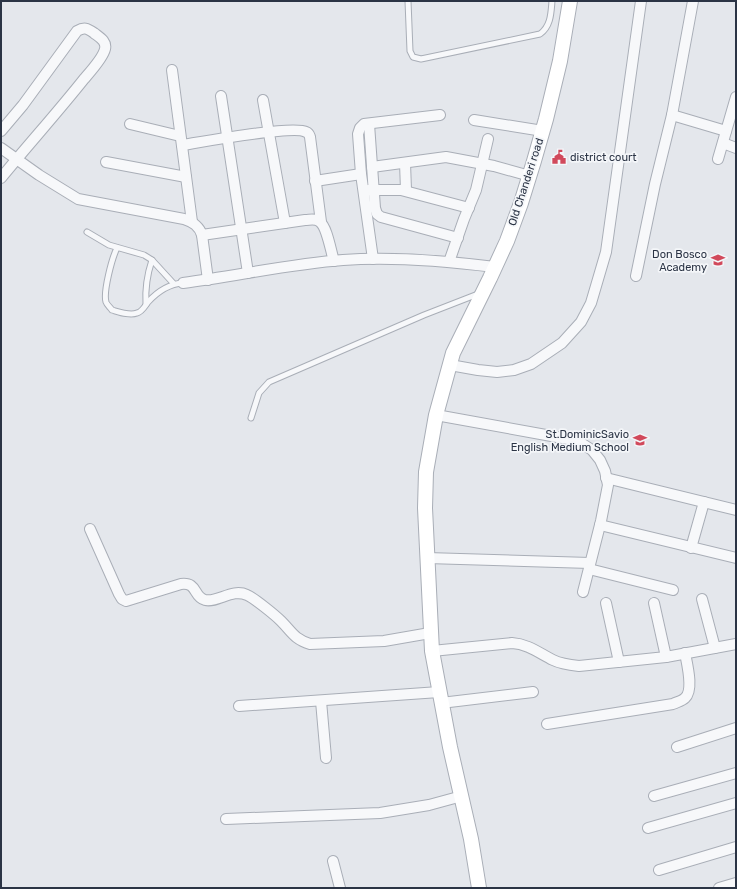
<svg xmlns="http://www.w3.org/2000/svg" width="737" height="889" font-family="Rubik,sans-serif">
<style>
.lines{fill:none;stroke-linecap:round;stroke-linejoin:round}
.lane-casing{stroke:#a9aeb7;stroke-width:7}
.street-casing{stroke:#a9aeb7;stroke-width:12}
.secondary-casing{stroke:#a9aeb7;stroke-width:16}
.lane{stroke:#f7f8fa;stroke-width:5}
.street{stroke:#f7f8fa;stroke-width:10}
.secondary{stroke:#fff;stroke-width:14}
.labels{text-anchor:middle;dominant-baseline:central;stroke-width:3.5;stroke-linejoin:round;paint-order:stroke}
.poi-label{font-size:11px;fill:#2b3445;stroke:#f4f6f9;text-anchor:end}
.street-label{font-size:11px;fill:#2b3445;stroke:#f4f6f9}
</style>
<rect width="100%" height="100%" fill="#e4e7ec"/>
<g class="lines">
<defs>
<g id="lane">
<path d="M408,1L410,51L413,57L421,59L540,34C551,26 551,13 552,1"/>
<path d="M87,232L109,245L144,255L152,260L174,284"/>
<path d="M117,248C112,258 103,292 106,302C107,305 110,307 112,310C119,312 130,316 137,313C142,312 145,306 148,302C158,291 169,284 183,283"/>
<path d="M146,304C145,288 147,275 152,260"/>
<path d="M251,418L259,393L269,382L424,315L478,294"/>
</g>
<g id="street">
<path d="M172,70L192,222"/>
<path d="M221,96L248,273"/>
<path d="M263,100L285,223"/>
<path d="M672,115L726,131"/>
<path d="M474,120L543,131"/>
<path d="M130,124L180,136"/>
<path d="M369,124L375,208L377,214L381,217L458,238"/>
<path d="M1,131L23,105L77,31C84,27 87,28 94,33C99,37 107,41 105,49C103,58 90,72 84,79C57,113 28,145 1,178"/>
<path d="M723,143L736,148"/>
<path d="M182,145C201,142 294,125 306,132C309,133 309,134 310,137L321,222"/>
<path d="M1,148L39,175L78,199L184,219C193,222 199,226 202,235L208,280"/>
<path d="M718,159L736,97"/>
<path d="M106,162L186,177"/>
<path d="M405,163L406,190"/>
<path d="M372,167L446,157L494,166L530,176"/>
<path d="M315,181L361,174"/>
<path d="M368,190H401L469,208"/>
<path d="M202,235L305,220C310,220 316,218 320,222C327,227 331,252 334,261"/>
<path d="M373,259L361,174L358,134L360,128L364,124L440,115"/>
<path d="M449,262L464,219L476,190L488,139"/>
<path d="M636,276L655,184L672,115L693,1"/>
<path d="M183,283C237,276 289,264 343,260C392,256 447,261 495,267"/>
<path d="M450,365L478,370L497,372L514,370L531,364L562,343L581,322L591,303L606,252L641,1"/>
<path d="M436,415L568,439L581,443L592,450L600,460L605,471L608,485L601,521L583,592"/>
<path d="M606,478L736,510"/>
<path d="M600,525L736,558"/>
<path d="M90,529L119,594L122,599L126,601L181,584C198,582 193,597 205,600C218,603 232,588 247,595C254,598 275,615 281,621C292,632 294,639 310,644L384,641L430,633"/>
<path d="M691,548L704,502"/>
<path d="M427,558L590,563"/>
<path d="M589,569L673,590"/>
<path d="M702,599L715,648"/>
<path d="M606,603L619,662"/>
<path d="M654,603L666,657"/>
<path d="M432,651L512,643C528,644 539,653 553,660C561,664 570,665 579,666L666,657L736,644"/>
<path d="M321,701L326,758"/>
<path d="M441,703L533,692"/>
<path d="M239,706L439,692"/>
<path d="M547,724L673,704C677,702 682,701 685,698C694,690 687,664 685,653"/>
<path d="M677,747L736,728"/>
<path d="M654,796L736,773"/>
<path d="M226,819L380,813L429,805L462,796"/>
<path d="M648,828L736,803"/>
<path d="M333,861L340,888"/>
<path d="M659,870L736,847"/>
<path d="M719,888L736,883"/>
</g>
<path id="secondary" d="M479,888L471,839L450,747L432,651L425,508L426,472L436,415L453,353L490,278L507,241L521,203L534,161L546,119L560,61L570,1"/>
</defs>
<!-- lane casing -->
<use href="#lane" class="lane-casing"/>
<!-- street casing -->
<use href="#street" class="street-casing"/>
<!-- secondary casing -->
<use href="#secondary" class="secondary-casing"/>
<!-- lane -->
<use href="#lane" class="lane"/>
<!-- street -->
<use href="#street" class="street"/>
<!-- secondary -->
<use href="#secondary" class="secondary"/>
</g>
<!-- icons -->
<defs>
<symbol id="civic-bare" viewBox="-9 -9 18 18"><path d="M-.6-6.5H3V-4.5H.6V-3L4-1V1h2V6H-6V1h2V-1L-.6-3ZM-1.2 2.5V6h2.4V2.5Z" fill="#d1495b" stroke="#f4f6f9" stroke-width="2.5" paint-order="stroke"/></symbol>
<symbol id="school-bare" viewBox="-9 -9 18 18"><path d="M0-5L7-2L0 1L-7-2ZM-4 1L0 2.5L4 1V4Q0 6-4 4Z" fill="#d1495b" stroke="#f4f6f9" stroke-width="2.5" paint-order="stroke"/></symbol>
</defs>
<g fill-rule="evenodd">
<use href="#civic-bare" x="549" y="147" width="20" height="20"/>
<use href="#school-bare" x="708" y="250" width="20" height="20"/>
<use href="#school-bare" x="630" y="430" width="20" height="20"/>
</g>
<g class="labels">
<!-- poi labels -->
<g class="poi-label">
<text x="570" y="157" text-anchor="start">district court</text>
<text x="707" y="254">Don Bosco<tspan x="707" dy="13">Academy</tspan></text>
<text x="629" y="434">St.DominicSavio<tspan x="629" dy="13">English Medium School</tspan></text>
</g>
<!-- street labels -->
<g class="street-label">
<text transform="translate(526 182) rotate(-72)">Old Chanderi road</text>
</g>
</g>
<!-- border -->
<rect width="737" height="889" fill="none" stroke="#2b3445" stroke-width="4"/>
</svg>
